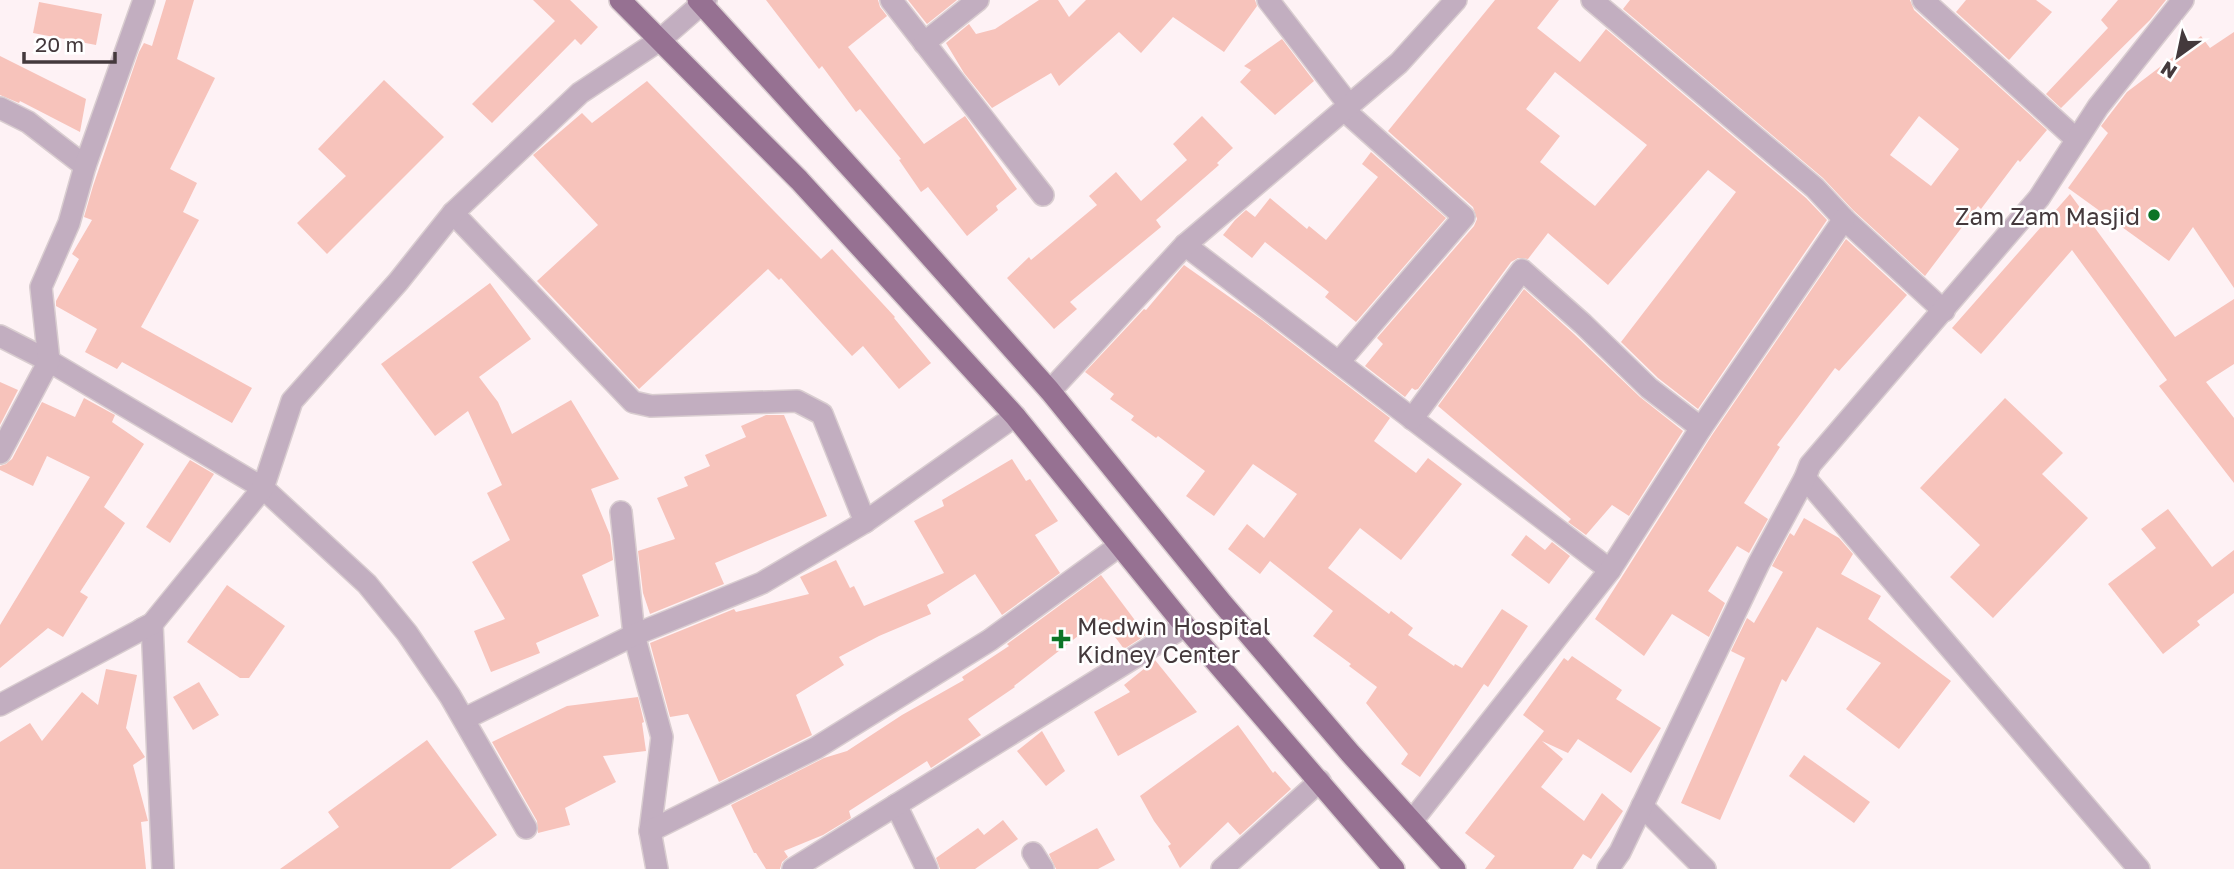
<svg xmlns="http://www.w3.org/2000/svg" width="2234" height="869" font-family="'Golos Text',sans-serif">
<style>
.building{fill:#f7c3bb;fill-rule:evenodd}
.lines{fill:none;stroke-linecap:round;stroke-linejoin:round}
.minor-casing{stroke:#d9cdd0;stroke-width:24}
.major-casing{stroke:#d9cdd0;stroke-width:24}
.minor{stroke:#c2aec0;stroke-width:21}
.major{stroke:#967192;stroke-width:21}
.poi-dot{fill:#0c7425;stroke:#fff;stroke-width:2.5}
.labels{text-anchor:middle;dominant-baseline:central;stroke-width:5;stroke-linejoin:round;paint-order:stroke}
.poi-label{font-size:24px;fill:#44393c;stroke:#fff;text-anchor:end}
</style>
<rect width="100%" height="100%" fill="#fef2f5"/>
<!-- building -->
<g class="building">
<path d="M166,0H194L177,59L215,78L170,169L197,183L183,212L199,220L141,327L252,388L232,423L122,362L117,369L85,352L97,329L56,306V301L79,259L72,254L92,220L84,217L93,186L139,52L144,43L152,46Z"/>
<path d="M533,0H570L598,27L581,45L575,39L492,123L472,104L555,21Z"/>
<path d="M766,0H878L880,7L887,16L848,47L924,144L965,116L1017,189L996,206L998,210L967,236L928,187L921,192L899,160L901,159L860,109L856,112L822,66L819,69Z"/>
<path d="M908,0H957L927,24Z"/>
<path d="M1039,0H1058L1069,17L1086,0H1255L1257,6L1224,52L1173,17L1141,53L1119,32L1059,86L1051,73L992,108L964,73L946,43L969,24L976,34L995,29Z"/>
<path d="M1495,0H1559L1537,28L1580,62L1606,29L1806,198L1827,220L1698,409L1658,378L1621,342L1736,192L1708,170L1608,285L1548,233L1528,259L1518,258L1511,262L1418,389L1415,390L1412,388L1405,397L1365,366L1383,344L1377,338L1474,226L1477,219L1473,207L1388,131ZM1555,72L1647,145L1595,206L1540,162L1560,136L1526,109Z"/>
<path d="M1630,0H1910L1914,10L2047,130L2020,162L2018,160L1981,209L1978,206L1925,276L1853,210L1823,178L1623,9ZM1919,116L1959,149L1931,186L1890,155Z"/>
<path d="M1966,0H2036L2052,12L2009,60L1956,12Z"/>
<path d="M2118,0H2166L2150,20L2061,108L2046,94L2108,28L2101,20Z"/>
<path d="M39,2L102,14L96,45L33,33Z"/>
<path d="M2234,32V288L2193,227L2169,261L2068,188L2108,133L2101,126L2127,92L2201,36L2210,48Z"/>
<path d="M1282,39L1314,81L1275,115L1240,82L1251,70L1244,66Z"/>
<path d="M0,56L86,99L80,132L20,101L19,103L0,95Z"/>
<path d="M384,80L444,137L327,254L297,223L346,176L318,149Z"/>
<path d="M647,81L821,259L832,249L895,317L894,318L931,363L899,389L863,346L852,356L781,278L779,280L768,269L639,389L537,281L598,225L533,155L582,113L592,123Z"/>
<path d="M1202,116L1233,148L1217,163L1219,165L1156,220L1161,227L1070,302L1077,309L1054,329L1007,278L1029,257L1031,260L1097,205L1089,196L1116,172L1141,201L1187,160L1173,144Z"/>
<path d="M1371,152L1446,218L1356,322L1325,297L1329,292L1265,242L1252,258L1223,235L1235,220L1246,210L1255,217L1270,198L1307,229L1309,226L1326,240L1378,177L1362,164Z"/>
<path d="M2070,194L2175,337L2234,299V364L2206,382L2234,418V483L2159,386L2167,380L2072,250L1981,354L1952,328Z"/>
<path d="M1846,239L1907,295L1839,371L1835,368L1777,445L1780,447L1744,503L1768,519L1749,553L1737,546L1708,591L1725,603L1709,637L1672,614L1644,656L1595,619L1712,435Z"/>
<path d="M1184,265L1262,320L1390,418L1374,441L1416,473L1428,458L1462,484L1401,560L1360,528L1328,568L1389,614L1391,611L1413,628L1408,635L1454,666L1455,664L1462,668L1502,609L1528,626L1488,687L1484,684L1420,777L1401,764L1408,754L1366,703L1377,687L1349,666L1351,664L1313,636L1333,611L1270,561L1260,574L1228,549L1247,524L1264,538L1297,494L1253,464L1214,516L1186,496L1205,471L1158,436L1156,438L1131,420L1134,416L1110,399L1114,394L1085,372L1144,309L1146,310Z"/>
<path d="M490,283L531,339L479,377L498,402L512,434L571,400L619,479L591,489L610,535L613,560L582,575L599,616L536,643L540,653L491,672L474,631L505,619L472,562L510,540L487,493L502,485L468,411L435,436L381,364Z"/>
<path d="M1524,289L1574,334L1640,397L1683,431L1629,516L1612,505L1586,535L1568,522L1571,519L1438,406Z"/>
<path d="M0,382L18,390L0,425Z"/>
<path d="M84,398L115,415L112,422L144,444L104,507L125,523L80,592L88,597L63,637L48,628L0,668V625L90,477L47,456L33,486L0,470V466L6,464L12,459L42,402L75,417Z"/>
<path d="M2005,398L2063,453L2042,474L2088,518L1993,618L1950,577L1980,545L1920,488Z"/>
<path d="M766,415H784L827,516L715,563L724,584L650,614L643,593L638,551L675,539L657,498L688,486L684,477L710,466L705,455L746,437L741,426Z"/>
<path d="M1012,459L1026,481L1030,479L1058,521L1035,535L1060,573L1002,615L975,574L927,605L931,614L879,636L839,657L844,665L796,695L812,735L719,782L688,714L670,717L650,643L734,609L736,612L809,594L800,577L836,560L850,588L854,586L864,606L944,573L914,521L944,506L942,500Z"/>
<path d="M190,460L214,474L170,543L146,527Z"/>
<path d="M2168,509L2212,567L2234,550V593L2197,621L2200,625L2163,654L2108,584L2156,548L2141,529Z"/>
<path d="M1804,518L1839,538L1853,554L1841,574L1881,596L1868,619L1951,681L1899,749L1846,709L1881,663L1817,627L1786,682L1782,679L1720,820L1681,803L1745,658L1731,651L1747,618L1754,623L1783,572L1772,566L1790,533L1794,536Z"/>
<path d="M1526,535L1545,550L1552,542L1570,556L1549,584L1511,555Z"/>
<path d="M1101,575L1146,635L1124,649L1101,618L1014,686L1015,687L968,719L981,735L931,768L927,761L849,811L851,818L823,835L784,851L788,857L782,862L780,869H766L756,853H754L731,805L824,758L847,751L902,715L964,680L962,677L1009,646L1007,644Z"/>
<path d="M227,585L285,626L249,678H240L187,642Z"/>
<path d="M1572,656L1622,690L1616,699L1661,728L1631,773L1578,739L1568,753L1542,741L1563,759L1541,787L1584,821L1602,793L1623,811L1591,859L1583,854L1573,869H1485L1495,856L1465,833L1544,731L1523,715L1564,658L1568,661Z"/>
<path d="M1155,660L1197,712L1118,756L1094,712L1130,692L1124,685Z"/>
<path d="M106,669L137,675L126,728L145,757L133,765L148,821L141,822L146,869H0V742L30,723L42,741L82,692L98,705Z"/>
<path d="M199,682L219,715L193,730L173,697Z"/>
<path d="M638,697L644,722L642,723L646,751L603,756L616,782L565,808L570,825L538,833L537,821L492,742L567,706Z"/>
<path d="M1238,725L1273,773L1275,771L1291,789L1240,835L1228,822L1180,868L1168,846L1171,844L1154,821L1140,796Z"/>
<path d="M1042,731L1065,771L1046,786L1017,751Z"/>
<path d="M427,740L497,835L450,869H280L339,827L328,812Z"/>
<path d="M1804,755L1870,802L1854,823L1789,776Z"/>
<path d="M1003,820L1018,839L975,869H940L936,858L978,828L984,835Z"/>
<path d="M1097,828L1115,860L1098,869H1056L1049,854Z"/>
</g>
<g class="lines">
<defs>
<g id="minor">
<path d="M891,0L1043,195"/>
<path d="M1268,0L1349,105"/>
<path d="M1592,0L1815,188L1844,219L1944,311"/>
<path d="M1923,0L2076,139"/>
<path d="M924,43L978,0"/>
<path d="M0,108L28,122L85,166"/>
<path d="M453,213L633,402L651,406L797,401L822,414L865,522"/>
<path d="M1185,245L1610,570"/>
<path d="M0,336L49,361L263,488L367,584L407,633L450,696L526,828"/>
<path d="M1339,362L1464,217L1344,110"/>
<path d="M1050,391L1185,245L1399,63L1456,0"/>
<path d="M1412,419L1522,270L1583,324L1649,388L1701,428"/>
<path d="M0,453L49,361L41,287L69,223L85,166L144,0"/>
<path d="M1805,478L2139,869"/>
<path d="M621,512L634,635L662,737L650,831L657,869"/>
<path d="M142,629L152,624L163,869"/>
<path d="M0,705L152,624L263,488L292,401L398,282L453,213L580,93L660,40L706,0"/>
<path d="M464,719L634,635L762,583L865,522L1015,416"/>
<path d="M896,805L927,869"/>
<path d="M1642,806L1705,869"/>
<path d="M1412,821L1610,570L1701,428L1844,219"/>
<path d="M650,831L816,748L990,640L1119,546"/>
<path d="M1033,853L1043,869"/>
<path d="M793,869L1185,626"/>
<path d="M1222,869L1320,781"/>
<path d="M1608,869L1620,852L1759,563L1805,478L1810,465L2039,198L2098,107L2183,0"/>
</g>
<g id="major">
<path d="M620,0L799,180L1015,416L1185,626L1394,869"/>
<path d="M698,0L897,219L1050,391L1222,603L1350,753L1455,869"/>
</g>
</defs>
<!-- minor casing -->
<use href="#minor" class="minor-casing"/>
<!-- major casing -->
<use href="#major" class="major-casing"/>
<!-- minor -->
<use href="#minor" class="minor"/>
<!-- major -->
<use href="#major" class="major"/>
</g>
<!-- markers -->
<g class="poi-dot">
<circle cx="2154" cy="215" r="7"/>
<path d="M1057.5 628.5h7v7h7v7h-7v7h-7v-7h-7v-7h7z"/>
</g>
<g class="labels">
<!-- poi labels -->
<g class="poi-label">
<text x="2140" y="215">Zam Zam Masjid</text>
<text x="1077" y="625" text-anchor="start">Medwin Hospital<tspan x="1077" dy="28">Kidney Center</tspan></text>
</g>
</g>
<!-- north arrow -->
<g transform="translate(2178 56) rotate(213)" stroke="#ffffff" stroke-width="5" paint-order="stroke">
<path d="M0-5L12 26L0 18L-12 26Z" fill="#44393c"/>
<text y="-10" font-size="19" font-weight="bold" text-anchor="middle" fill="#44393c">N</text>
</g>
<!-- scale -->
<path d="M24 52v10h91v-10" fill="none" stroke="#44393c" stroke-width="3.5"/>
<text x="35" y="52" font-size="21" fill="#44393c" stroke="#ffffff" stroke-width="5" paint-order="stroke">20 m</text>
</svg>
